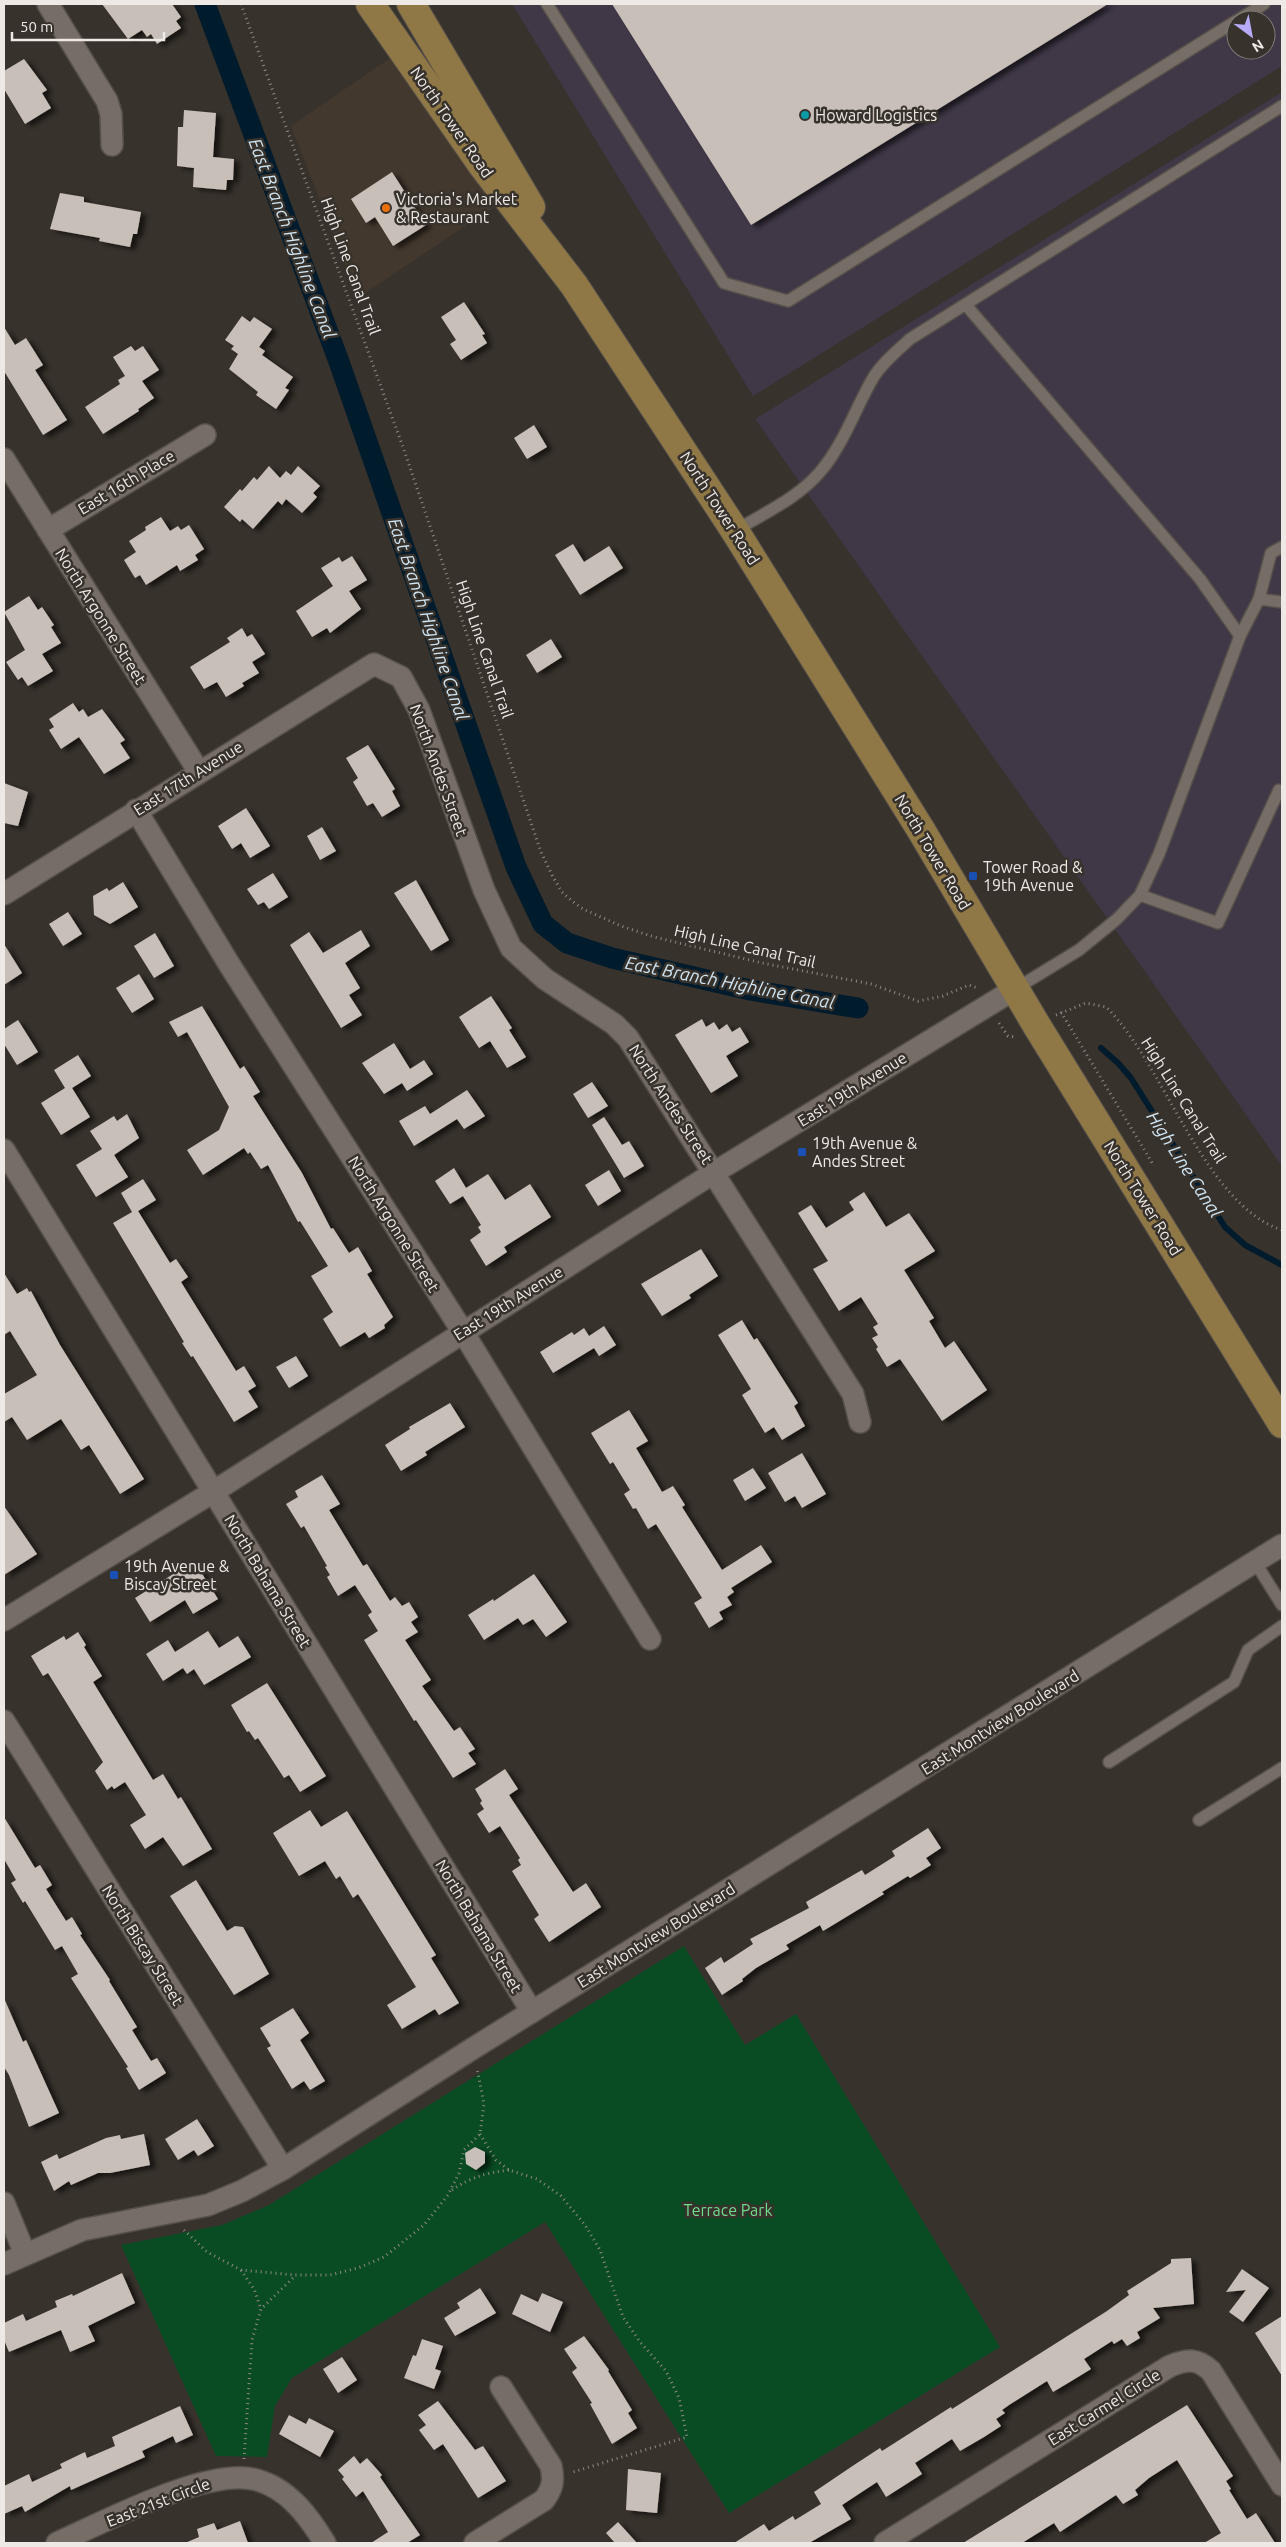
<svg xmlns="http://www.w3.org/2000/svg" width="1286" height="2547" font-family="Ubuntu,sans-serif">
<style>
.built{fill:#43382d}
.industrial{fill:#403747;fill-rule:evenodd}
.green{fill:#094b22}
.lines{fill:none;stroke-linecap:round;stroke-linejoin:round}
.stream{stroke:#001b2c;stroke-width:6}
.canal{stroke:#001b2c;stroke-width:21}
.building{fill:#c8bfb8;filter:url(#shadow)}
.service-casing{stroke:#56504a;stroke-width:14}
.minor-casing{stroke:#56504a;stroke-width:24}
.primary-casing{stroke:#56504a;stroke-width:30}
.path{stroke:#8e8984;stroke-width:3;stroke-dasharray:1 4;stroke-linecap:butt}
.service{stroke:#756d66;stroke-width:11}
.minor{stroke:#756d66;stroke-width:21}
.primary{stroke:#907846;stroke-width:28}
.culture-dot{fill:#0f9aa8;stroke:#38322c;stroke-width:2}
.food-dot{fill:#e8710a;stroke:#38322c;stroke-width:2}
.transit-dot{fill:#1a4fb4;stroke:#38322c;stroke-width:2}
.labels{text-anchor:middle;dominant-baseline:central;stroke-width:5;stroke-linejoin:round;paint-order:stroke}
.poi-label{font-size:16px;fill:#eee9e5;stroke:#38322c;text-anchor:start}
.street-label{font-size:16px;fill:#eee9e5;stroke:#38322c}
.park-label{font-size:16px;fill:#6edc8c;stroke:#38322c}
.water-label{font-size:18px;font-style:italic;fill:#cfe5f3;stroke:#38322c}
</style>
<defs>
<filter id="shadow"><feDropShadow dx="5.5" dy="3" stdDeviation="2.5" flood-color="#0009"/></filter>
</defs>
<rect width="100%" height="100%" fill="#38322c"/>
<!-- built -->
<path class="built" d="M393,56L498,204L358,298L291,126Z"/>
<!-- industrial -->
<g class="industrial">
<path d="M512,4H1282V66L753,396ZM1236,20H1266V50H1236Z"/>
<path d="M1282,92V1166L755,419Z"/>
</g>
<!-- green -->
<path class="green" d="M684,1946L745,2045L796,2014L1000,2347L729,2513L545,2222L292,2378L275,2406L267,2457L216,2456L121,2245L222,2225L269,2205Z"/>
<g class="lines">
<!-- stream -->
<path class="stream" d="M1101,1048L1118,1063L1131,1078L1225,1227L1245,1245L1282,1265"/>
<!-- canal -->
<path class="canal" d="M205,4L338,359L516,867L543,924L567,943L612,958L750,990L858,1008"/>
</g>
<!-- building -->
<g class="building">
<path d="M102,4H172L181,17L176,21L181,28L157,44L151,34L147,37L142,30L128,39Z"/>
<path d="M612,4H1108L751,225Z"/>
<path d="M24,59L47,90L42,93L51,108L25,124L4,89V71Z"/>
<path d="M184,110L216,113L213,157L234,159L233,180H227L226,190L193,187L194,168L177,166L178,127H183Z"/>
<path d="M392,172L426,225L393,246L375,217L366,223L351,199Z"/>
<path d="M60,193L84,197V202L141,212L137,234H133L130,247L99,241L100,238L50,229Z"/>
<path d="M464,302L485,334L482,335L487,343L461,360L450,344L456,340L441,317Z"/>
<path d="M242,316L250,322L254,317L272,329L259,347L265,351L262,355L293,377L285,388L289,390L276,409L256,395L258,392L229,369L238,354L231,349L234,346L225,340Z"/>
<path d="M4,327L15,345L26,338L43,365L35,370L67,420L43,435L4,371Z"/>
<path d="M131,346L135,351L143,346L159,370L142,381L154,398L138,409L139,411L103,434L85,407L120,384L118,380L125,376L113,357Z"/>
<path d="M534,425L547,447L527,459L514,438Z"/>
<path d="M269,466L280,478L286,471L291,475L298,466L320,486L313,493L317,497L302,513L286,499L282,505L278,501L253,529L242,519L240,522L224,507L240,489L242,491L254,477L257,480Z"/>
<path d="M161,517L170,531L178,526L181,530L189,525L204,549L195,555L198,560L180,571L177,565L146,585L140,575L135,578L124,560L136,552L129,541L146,530L145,527Z"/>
<path d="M573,544L584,562L609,546L623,568L580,595L555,555Z"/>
<path d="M352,556L367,580L349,591L361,609L330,633L327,628L312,637L296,611L333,586L321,568L339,557L342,562Z"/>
<path d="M29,596L38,610L42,607L54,625L51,627L61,643L42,654L53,671L28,686L22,677L18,680L6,662L25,650L4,612Z"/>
<path d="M242,628L247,637L252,634L265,654L252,662L259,673L242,683L244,686L226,697L217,682L204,689L190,667L230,642L227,638Z"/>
<path d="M551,639L562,657L537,673L526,655Z"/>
<path d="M73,703L79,712L83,709L88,717L102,709L125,740L120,743L130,758L104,774L79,737L61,749L49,730L54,727L49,719Z"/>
<path d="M368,745L395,789L392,791L400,806L382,817L373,803L367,806L353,782L358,778L346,758Z"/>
<path d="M4,783L28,792L18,826L4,823Z"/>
<path d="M246,808L270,846L250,858L241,843L232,849L218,826Z"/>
<path d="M322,827L336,851L320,860L307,836Z"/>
<path d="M273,873L288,897L269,909L264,902L258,905L247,889Z"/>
<path d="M416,880L449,940L431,951L394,893Z"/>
<path d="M123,882L138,907L110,924L94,915L93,896L107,888L109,891Z"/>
<path d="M68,912L82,934L63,946L49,924Z"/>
<path d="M361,930L370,946L345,963L360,988L349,995L362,1015L341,1028L290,945L309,932L323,953Z"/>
<path d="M155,933L174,966L154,978L134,946Z"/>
<path d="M4,944L22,973L4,985Z"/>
<path d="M139,974L154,999L132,1013L116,988Z"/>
<path d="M491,996L512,1028L509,1030L526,1057L507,1068L490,1041L479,1048L459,1017Z"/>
<path d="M202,1006L240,1069L244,1066L260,1092L253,1096L302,1173L331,1229L333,1228L349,1253L358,1247L372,1271L367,1274L393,1317L384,1325L385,1328L369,1338L365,1332L340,1347L323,1319L333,1312L311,1276L328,1266L300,1221L298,1222L268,1165L261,1169L250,1152L248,1154L244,1148L203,1175L187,1150L219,1130L229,1107L187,1032L178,1037L169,1022Z"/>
<path d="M702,1019L706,1027L714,1022L719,1030L727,1024L732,1032L740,1027L749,1042L726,1056L738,1076L711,1093L675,1035Z"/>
<path d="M18,1020L38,1052L17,1065L4,1044V1029Z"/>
<path d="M394,1043L410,1069L424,1060L433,1074L407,1091L402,1083L384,1094L362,1063Z"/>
<path d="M78,1055L91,1076L72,1088L90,1117L61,1135L41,1103L65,1088L54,1070Z"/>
<path d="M592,1082L608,1106L588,1118L573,1094Z"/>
<path d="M467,1090L485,1116L464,1129L457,1119L414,1146L399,1121L425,1106L430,1114Z"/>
<path d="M127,1114L139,1138L114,1155L128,1177L96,1197L76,1165L102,1149L90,1131L114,1116L117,1121Z"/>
<path d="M604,1117L622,1145L629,1141L644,1166L624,1178L592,1125Z"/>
<path d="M454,1168L466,1188L488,1174L505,1200L530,1184L551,1217L504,1247L507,1252L486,1266L470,1240L481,1232L478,1227L481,1225L463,1196L450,1204L435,1181Z"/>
<path d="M609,1170L621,1191L598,1206L585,1185Z"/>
<path d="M143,1179L156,1200L138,1211L170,1263L176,1259L188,1277L181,1282L236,1371L244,1366L256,1386L248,1391L258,1407L234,1422L193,1356L191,1357L182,1343L184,1342L113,1223L132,1212L121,1193Z"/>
<path d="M864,1192L886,1227L909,1213L935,1251L904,1270L934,1318L929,1321L945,1348L954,1341L987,1390L942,1421L900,1359L887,1367L876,1349L878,1347L872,1338L878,1335L873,1327L878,1324L861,1297L839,1311L813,1269L828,1261L798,1213L811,1205L826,1228L854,1210L849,1202Z"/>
<path d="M701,1249L718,1276L689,1295L691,1298L662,1316L641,1284Z"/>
<path d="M4,1273L17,1294L27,1288L29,1292L31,1291L60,1345L144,1479L120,1494L89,1445L81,1450L61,1419L27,1440L12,1417L4,1422V1394L37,1375L10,1331L4,1335Z"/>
<path d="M742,1320L754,1340L757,1338L798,1403L794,1406L805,1426L782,1440L774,1427L765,1433L742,1395L751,1389L718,1335Z"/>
<path d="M604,1326L616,1345L599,1356L594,1348L553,1373L540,1352L572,1332L574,1335L584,1328L589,1336Z"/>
<path d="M296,1356L308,1376L289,1388L276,1367Z"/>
<path d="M450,1403L465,1427L425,1452L427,1455L401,1471L385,1445L410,1429L409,1427Z"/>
<path d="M629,1410L648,1441L636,1448L662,1492L673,1486L685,1505L682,1507L722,1570L761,1545L772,1562L731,1588L734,1592L727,1597L732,1605L719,1612L723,1619L709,1628L694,1603L702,1598L656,1524L648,1529L636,1508L633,1509L624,1494L630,1490L613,1462L610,1464L591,1433Z"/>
<path d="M802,1453L826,1494L802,1508L795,1496L785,1502L768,1473Z"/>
<path d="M753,1468L766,1488L745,1501L733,1480Z"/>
<path d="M322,1475L340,1504L329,1510L363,1566L367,1564L390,1601L395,1597L402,1606L409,1602L418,1617L411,1622L418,1632L405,1640L431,1680L422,1686L454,1731L460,1727L475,1749L468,1753L476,1764L453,1778L416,1720L414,1721L364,1640L378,1631L368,1615L372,1612L355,1585L338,1596L327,1577L330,1575L325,1567L327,1566L304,1526L301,1528L286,1504L298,1497L295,1491Z"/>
<path d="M4,1506L37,1554L4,1575Z"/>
<path d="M194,1561L218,1599L193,1614L185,1600L150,1622L135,1598Z"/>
<path d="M534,1574L567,1622L546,1637L533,1619L523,1625L518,1618L484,1640L468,1615L493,1599L494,1601Z"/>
<path d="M208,1631L219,1648L238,1636L251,1657L204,1685L194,1669L187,1674L183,1668L163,1681L146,1654L168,1640L175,1652Z"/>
<path d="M78,1632L86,1645L84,1647L102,1676L93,1682L153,1780L163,1774L178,1799L181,1797L212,1849L183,1866L163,1837L145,1849L130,1825L146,1815L125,1782L114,1789L112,1786L107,1790L95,1771L103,1762L48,1673L43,1676L31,1656L64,1636L66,1640Z"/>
<path d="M267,1683L326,1776L300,1792L289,1775L284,1778L258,1738L255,1740L249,1731L247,1732L231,1705Z"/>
<path d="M505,1769L518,1789L509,1795L573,1892L586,1883L601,1907L549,1942L534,1919L539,1915L512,1871L521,1865L518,1860L520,1858L500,1826L489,1833L477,1814L484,1809L480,1803L482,1801L475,1789Z"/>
<path d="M310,1810L321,1827L347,1811L436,1955L431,1958L459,2003L439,2015L435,2009L402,2029L387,2005L416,1987L358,1894L353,1898L340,1876L336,1879L325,1861L299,1876L273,1833Z"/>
<path d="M4,1817L35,1868L40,1865L52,1885L46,1889L66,1921L72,1917L82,1934L80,1935L110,1980L109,1981L137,2027L132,2030L151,2061L157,2058L166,2073L139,2090L126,2068L128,2067L71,1978L78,1974L62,1946L55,1950L25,1901L23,1903L11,1883L16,1880L4,1859Z"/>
<path d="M928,1828L941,1848L926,1858L931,1865L910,1878L908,1876L882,1892L884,1894L823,1931L820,1925L786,1945L789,1949L756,1968L742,1979L743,1981L722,1995L705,1968L721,1957L724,1963L753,1944L750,1939L809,1908L806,1902L862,1870L865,1875L895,1856L892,1851Z"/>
<path d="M196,1880L227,1931L235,1926L243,1927L269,1974L234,1995L170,1896Z"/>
<path d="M4,1998L23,2042L26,2040L59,2113L29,2127L9,2075L4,2067Z"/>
<path d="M293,2008L309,2033L300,2040L325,2081L310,2090L304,2081L292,2089L267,2048L271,2046L260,2028Z"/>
<path d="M197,2119L214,2146L198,2156L194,2150L178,2160L165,2139Z"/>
<path d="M144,2134L150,2165L110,2173H98L71,2185L69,2181L54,2191L41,2162L57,2154L59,2159L106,2138L120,2135L121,2139Z"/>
<path d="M475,2147L485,2152V2163L476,2170L466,2164L465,2153Z"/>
<path d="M1191,2258L1194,2304L1153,2308L1160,2318L1137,2332L1140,2338L1127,2346L1122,2339L1114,2344L1112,2341L1084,2359L1091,2369L1073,2380L1053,2392L1047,2381L1009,2405L1002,2410L1005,2413L996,2419L1001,2426L984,2437L960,2451L952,2439L915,2463L922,2474L886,2497L877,2482L842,2505L851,2519L809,2543H734L764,2524L769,2531L793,2516L795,2520L821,2504L814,2492L854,2465L880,2448L882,2451L951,2407L952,2409L1107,2311L1129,2295L1127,2291L1171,2263V2259Z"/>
<path d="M1242,2269L1269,2288L1243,2322L1229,2312L1246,2290L1226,2292Z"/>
<path d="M122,2273L135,2303L88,2326L95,2341L70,2352L61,2330L9,2352L4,2340V2323L23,2314L26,2321L57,2307L55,2301L72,2294L73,2296Z"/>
<path d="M480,2288L496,2313L455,2336L444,2318L460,2308L457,2303Z"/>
<path d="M542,2293L563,2302L550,2332L512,2314L521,2294L538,2302Z"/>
<path d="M1282,2316V2376L1255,2333Z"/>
<path d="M584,2336L609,2370L608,2371L632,2410L628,2413L637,2428L612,2444L590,2404L592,2403L572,2372L577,2368L564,2349Z"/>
<path d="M422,2339L443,2346L435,2369L441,2371L434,2389L404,2378L413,2355L416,2356Z"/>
<path d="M342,2357L357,2380L338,2393L323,2369Z"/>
<path d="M438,2401L475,2450L483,2446L506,2481L478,2498L443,2444L434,2450L419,2430L426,2425L418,2415Z"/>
<path d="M1187,2405L1233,2476L1226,2481L1231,2489L1229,2490L1247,2519L1256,2513L1275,2543H1204L1221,2533L1177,2460L1149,2478L1135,2490L1138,2495L1123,2504L1116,2495L1060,2532L1054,2523L1022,2543H963Z"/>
<path d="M180,2406L193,2435L176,2443L173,2436L142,2451L145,2457L71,2490L70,2486L25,2512L22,2506L4,2514V2486L29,2474L32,2482L62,2468L60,2464L85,2452L87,2458L115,2446L112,2437Z"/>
<path d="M289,2415L306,2424L309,2418L334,2431L320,2457L279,2434Z"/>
<path d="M354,2456L360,2464L367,2458L382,2475L380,2477L420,2535L407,2543H371L388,2532L363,2491L356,2497L342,2479L344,2477L338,2470Z"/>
<path d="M628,2469L661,2473L657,2513L626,2510Z"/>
<path d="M240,2521L248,2543H185L199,2537L197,2529L214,2523L217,2530Z"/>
<path d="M618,2522L637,2543H615L606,2533Z"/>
</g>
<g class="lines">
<defs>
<g id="service">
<path d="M547,4L724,283L788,301L1236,21"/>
<path d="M1238,20L1264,4"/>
<path d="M966,305L1200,579L1240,636"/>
<path d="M735,531C764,513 798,498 820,472C844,444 855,409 873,378C882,363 897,351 910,339L1282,106"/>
<path d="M1259,599L1282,602"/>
<path d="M1140,895L1218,923L1279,790"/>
<path d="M1015,989L1079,950L1117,919L1140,895L1159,854L1240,636L1259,599L1271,553L1282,547"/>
<path d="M1255,1562L1282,1605"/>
<path d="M1109,1762L1234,1682L1248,1650L1282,1626"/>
<path d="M1199,1820L1282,1768"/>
</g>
<g id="minor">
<path d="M48,4L107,101L111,114L112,145"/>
<path d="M4,459L199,772"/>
<path d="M48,530L205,435"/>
<path d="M136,810L229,964L463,1332L650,1639"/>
<path d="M4,894L374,664L401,677L419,710L484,890L511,948L545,979L614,1024L628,1038L853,1394L860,1422"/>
<path d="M4,1150L532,2012"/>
<path d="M4,1620L213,1492L715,1172L1015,989"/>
<path d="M4,1721L283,2169"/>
<path d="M4,2203L25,2254"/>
<path d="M4,2264L82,2230L208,2205L242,2191L283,2169L472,2049L1282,1545"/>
<path d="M57,2543C104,2522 209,2466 257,2480C289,2489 309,2517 325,2543"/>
<path d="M475,2543L544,2500C553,2488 554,2480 551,2466L501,2387"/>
<path d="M885,2543L1170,2366C1187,2359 1197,2358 1211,2371L1282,2485"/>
</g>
<g id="primary">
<path d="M370,4L482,165L574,285L735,531L921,830L1037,1026L1282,1424"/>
<path d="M411,4L531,207"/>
</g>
</defs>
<!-- service casing -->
<use href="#service" class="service-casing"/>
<!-- minor casing -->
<use href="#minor" class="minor-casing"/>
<!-- primary casing -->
<use href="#primary" class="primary-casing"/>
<!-- path -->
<g class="path">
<path d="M241,4L403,447L541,852L553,877L562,892L572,901L583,909L621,926L654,937L762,963L871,984L918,1001L943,996L969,985L977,988"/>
<path d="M1061,1012L1154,1166"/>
<path d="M1056,1015L1086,1003L1106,1007C1164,1063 1204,1205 1282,1230"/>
<path d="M999,1023L1008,1036L1015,1037"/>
<path d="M480,2134L496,2160L509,2170L537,2179L561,2196L585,2225L600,2250L623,2317L640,2342L666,2371L679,2398L687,2437L573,2472"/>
<path d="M452,2190C471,2177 486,2173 509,2170"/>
<path d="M184,2230L207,2252L241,2270L295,2275H330L358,2268L384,2257L424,2225L448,2195L459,2173L464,2150L480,2134L484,2104L477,2068"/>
<path d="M241,2270L254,2289L261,2309"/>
<path d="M244,2459L252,2340L261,2309L295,2276"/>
</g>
<!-- service -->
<use href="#service" class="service"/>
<!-- minor -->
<use href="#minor" class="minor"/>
<!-- primary -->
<use href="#primary" class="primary"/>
</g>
<!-- markers -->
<circle class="culture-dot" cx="805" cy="115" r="5"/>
<circle class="food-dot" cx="386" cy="208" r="5"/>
<g class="transit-dot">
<rect x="968" y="871" width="10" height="10" rx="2.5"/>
<rect x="797" y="1147" width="10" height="10" rx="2.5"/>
<rect x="109" y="1570" width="10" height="10" rx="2.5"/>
</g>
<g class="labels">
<!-- poi labels -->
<g class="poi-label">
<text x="815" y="115">Howard Logistics</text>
<text x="396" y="199">Victoria's Market<tspan x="396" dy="18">&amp; Restaurant</tspan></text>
<text x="983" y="867">Tower Road &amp;<tspan x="983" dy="18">19th Avenue</tspan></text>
<text x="812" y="1143">19th Avenue &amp;<tspan x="812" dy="18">Andes Street</tspan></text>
<text x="124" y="1566">19th Avenue &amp;<tspan x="124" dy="18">Biscay Street</tspan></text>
</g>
<!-- street labels -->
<g class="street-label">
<text transform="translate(452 122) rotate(55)">North Tower Road</text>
<text transform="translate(351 266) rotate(70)">High Line Canal Trail</text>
<text transform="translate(126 482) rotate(-31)">East 16th Place</text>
<text transform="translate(720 508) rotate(57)">North Tower Road</text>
<text transform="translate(101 616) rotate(58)">North Argonne Street</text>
<text transform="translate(485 649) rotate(71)">High Line Canal Trail</text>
<text transform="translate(439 770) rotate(70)">North Andes Street</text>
<text transform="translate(188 778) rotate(-32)">East 17th Avenue</text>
<text transform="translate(933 852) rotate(59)">North Tower Road</text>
<text transform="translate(745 946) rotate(13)">High Line Canal Trail</text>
<text transform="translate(852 1089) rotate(-32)">East 19th Avenue</text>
<text transform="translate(1184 1100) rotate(58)">High Line Canal Trail</text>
<text transform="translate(671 1104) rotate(57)">North Andes Street</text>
<text transform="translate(1143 1198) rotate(58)">North Tower Road</text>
<text transform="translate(394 1224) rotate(58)">North Argonne Street</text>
<text transform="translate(508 1303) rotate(-32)">East 19th Avenue</text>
<text transform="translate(268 1581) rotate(59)">North Bahama Street</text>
<text transform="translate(1000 1722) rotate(-32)">East Montview Boulevard</text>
<text transform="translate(479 1926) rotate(59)">North Bahama Street</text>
<text transform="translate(656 1935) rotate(-32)">East Montview Boulevard</text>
<text transform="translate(143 1945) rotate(58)">North Biscay Street</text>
<text transform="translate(1104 2407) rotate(-32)">East Carmel Circle</text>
<text transform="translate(158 2502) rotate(-21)">East 21st Circle</text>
</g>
<!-- park labels -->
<g class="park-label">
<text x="728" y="2210">Terrace Park</text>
</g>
<!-- water labels -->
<g class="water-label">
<text transform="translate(293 238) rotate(69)">East Branch Highline Canal</text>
<text transform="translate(429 619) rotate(71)">East Branch Highline Canal</text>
<text transform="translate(730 982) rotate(11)">East Branch Highline Canal</text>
<text transform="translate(1185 1164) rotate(57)">High Line Canal</text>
</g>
</g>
<!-- border -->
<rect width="1286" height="2547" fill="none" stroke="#eee9e5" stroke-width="10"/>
<!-- north arrow -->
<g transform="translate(1251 35) rotate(148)"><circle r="24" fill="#38322c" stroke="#817b76"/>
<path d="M0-4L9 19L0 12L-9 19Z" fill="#b7abf8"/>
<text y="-8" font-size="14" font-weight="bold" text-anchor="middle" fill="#eee9e5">N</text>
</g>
<!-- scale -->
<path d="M12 32v8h152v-8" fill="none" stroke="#eee9e5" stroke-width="2.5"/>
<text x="20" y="32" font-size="15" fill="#eee9e5" stroke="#38322c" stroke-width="4" paint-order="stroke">50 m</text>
</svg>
